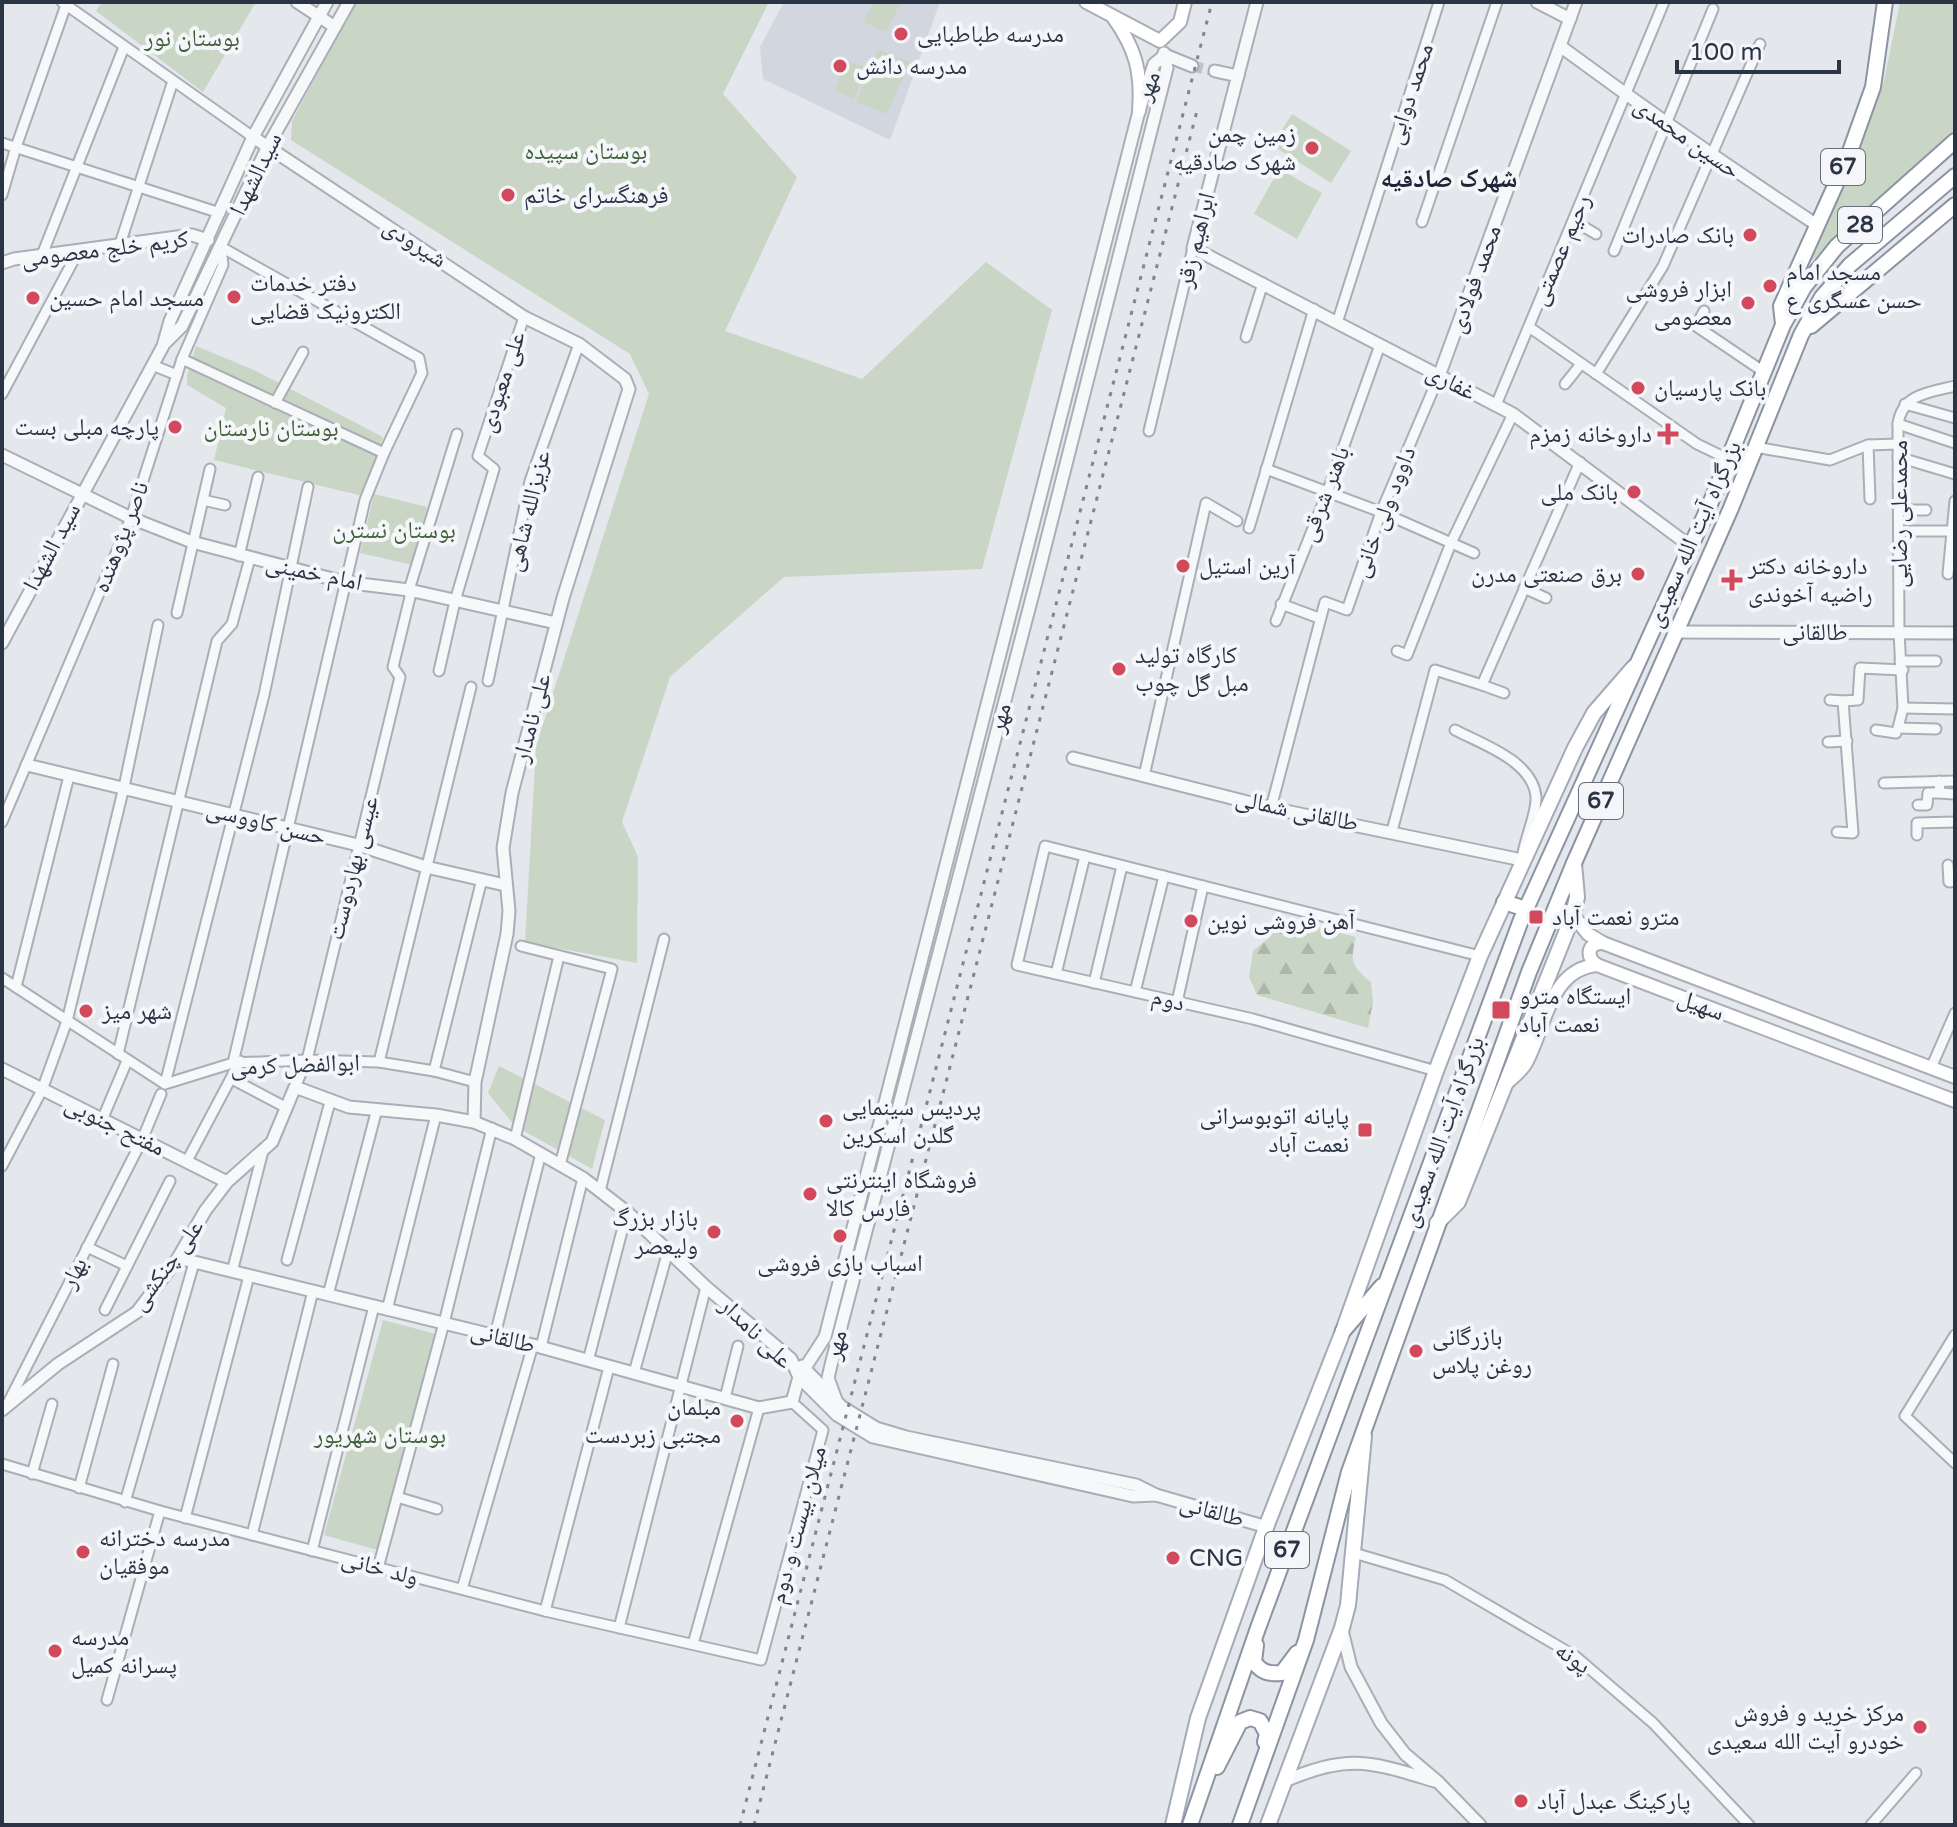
<svg xmlns="http://www.w3.org/2000/svg" width="1957" height="1827" font-family="'Varela Round','Noto Naskh Arabic',sans-serif">
<style>
.built{fill:#d2d6de}
.green{fill:#c9d6c5}
.forest{fill:url(#forest-firs)}
.lines{fill:none;stroke-linecap:round;stroke-linejoin:round}
.tertiary-tunnel{stroke:#bfc3cb;stroke-width:11;stroke-dasharray:11 5.5;stroke-linecap:butt}
.minor-casing{stroke:#a9aeb7;stroke-width:13}
.tertiary-casing{stroke:#a9aeb7;stroke-width:15}
.secondary-casing{stroke:#a9aeb7;stroke-width:16}
.primary-casing{stroke:#a3abb8;stroke-width:18}
.trunk-casing{stroke:#8b94a3;stroke-width:18}
.minor{stroke:#f7f8fa;stroke-width:9}
.tertiary{stroke:#f7f8fa;stroke-width:11}
.secondary{stroke:#fff;stroke-width:12}
.primary{stroke:#fff;stroke-width:14}
.trunk{stroke:#fff;stroke-width:14}
.rail{stroke:#7d8696;stroke-width:3;stroke-dasharray:4 8;stroke-linecap:butt}
.poi-dot{fill:#d1495b;stroke:#f4f6f9;stroke-width:3}
.labels{text-anchor:middle;dominant-baseline:central;stroke-width:8;stroke-linejoin:round;paint-order:stroke}
.shield{fill:#f4f6f9;stroke:#676e7b;stroke-width:2}
.shield-label{font-size:22px;font-weight:bold;fill:#2b3445}
.poi-label{font-size:24px;fill:#2b3445;stroke:#f4f6f9;text-anchor:start}
.park-label{font-size:24px;fill:#3f6138;stroke:#f4f6f9}
.street-label{font-size:24px;fill:#2b3445;stroke:#f4f6f9}
.neighbourhood-label{font-size:26px;font-weight:bold;fill:#1d2536;stroke:#f4f6f9}
</style>
<defs>
<pattern id="forest-firs" width="22" height="20" patternUnits="userSpaceOnUse" patternTransform="scale(2)"><rect width="22" height="20" fill="#c9d6c5"/><path d="M5 1l3.5 6h-7zM16 11l3.5 6h-7z" fill="#adb8ab"/></pattern>
</defs>
<rect width="100%" height="100%" fill="#e4e7ec"/>
<!-- built -->
<path class="built" d="M784,2H940L890,140L763,79L760,47Z"/>
<!-- green -->
<g class="green">
<path d="M102,2H256L203,92L96,11Z"/>
<path d="M356,2H769L723,94L797,177L725,331L862,379L986,262L1052,310L982,569L784,577L670,677L622,822L638,857L637,963L525,942L536,746L649,394L630,354L291,140L292,121Z"/>
<path d="M873,2L900,4L886,32L864,22Z"/>
<path d="M1900,2H1955V130L1809,263L1858,153L1884,81Z"/>
<path d="M878,49L909,62L887,114L856,102Z"/>
<path d="M847,61L867,68L854,99L834,91Z"/>
<path d="M1292,114L1351,151L1331,183L1272,145Z"/>
<path d="M1279,169L1322,193L1297,239L1254,214Z"/>
<path d="M196,346L254,370L383,437L363,496L214,460L226,408L187,385V375Z"/>
<path d="M374,494L427,507L413,565L360,553Z"/>
<path d="M499,1066L605,1120L592,1169L515,1126L488,1093Z"/>
<path d="M383,1320L436,1334L377,1550L324,1535Z"/>
</g>
<!-- forest -->
<path class="forest" d="M1280,917L1356,937C1350,961 1351,966 1371,982L1373,1002L1368,1028L1257,995L1249,977L1253,951L1270,937Z"/>
<g class="lines">
<!-- tertiary-tunnel -->
<path class="tertiary-tunnel" d="M1192,66L1215,71"/>
<defs>
<g id="minor">
<path d="M62,2L253,137"/>
<path d="M2,143L220,213"/>
<path d="M2,195L16,147L66,5"/>
<path d="M1574,221L1596,234"/>
<path d="M1422,222L1497,2"/>
<path d="M120,244L173,81"/>
<path d="M221,247L419,358L422,373L384,453L365,500L233,1063"/>
<path d="M1614,251L1713,9"/>
<path d="M42,255L124,47"/>
<path d="M1704,311L1696,326L1764,372"/>
<path d="M1337,323L1439,2"/>
<path d="M1529,327L1697,444L1728,459"/>
<path d="M1246,337L1263,283"/>
<path d="M182,359L384,453"/>
<path d="M152,365L177,375"/>
<path d="M1596,374L1663,266L1760,44"/>
<path d="M1565,384L1581,364"/>
<path d="M2,394L79,250"/>
<path d="M275,403L303,352"/>
<path d="M1905,404L1955,418"/>
<path d="M1496,405L1664,2"/>
<path d="M1898,424L1955,443"/>
<path d="M1149,431L1193,248"/>
<path d="M1868,445L1870,499"/>
<path d="M1755,447L1830,460L1868,445L1898,444"/>
<path d="M1898,457L1955,474"/>
<path d="M1266,469L1381,512L1474,553"/>
<path d="M203,500L225,505"/>
<path d="M1899,510H1926"/>
<path d="M1249,528L1314,309"/>
<path d="M1899,531H1952"/>
<path d="M239,556L258,477"/>
<path d="M1948,574L1955,501"/>
<path d="M1524,588L1546,598"/>
<path d="M1281,604L1319,618"/>
<path d="M177,613L210,469"/>
<path d="M1276,621L1327,493L1380,345"/>
<path d="M1397,651L1407,655L1451,543L1513,414"/>
<path d="M1900,661H1936"/>
<path d="M439,671L455,601L494,469L478,456L524,317"/>
<path d="M488,681L530,481L579,344"/>
<path d="M1504,693L1482,685L1580,462"/>
<path d="M1830,700L1843,701"/>
<path d="M1903,708L1955,709"/>
<path d="M1936,729L1898,728L1903,708L1899,632L1898,424C1902,394 1930,392 1955,386"/>
<path d="M1455,730C1482,744 1533,761 1536,797C1537,812 1526,836 1523,853"/>
<path d="M1876,730L1896,733"/>
<path d="M1828,742L1847,741"/>
<path d="M1144,776L1206,503L1237,521"/>
<path d="M1884,783L1955,781"/>
<path d="M1940,793L1953,794"/>
<path d="M1918,805H1927L1928,793H1940L1939,781"/>
<path d="M1271,808L1325,602L1347,610L1381,512L1439,376"/>
<path d="M2,822L131,518L182,359L223,265L221,247"/>
<path d="M1392,831L1435,670L1482,685"/>
<path d="M1837,832L1853,833L1843,701L1858,700L1860,668L1903,670"/>
<path d="M1917,835V823L1955,822"/>
<path d="M1948,865L1949,882L1955,881"/>
<path d="M521,946L612,969L560,1165"/>
<path d="M1056,974L1085,856"/>
<path d="M2,978L165,1084L233,1063L307,1060L379,1062L434,1071L475,1082"/>
<path d="M1094,983L1122,866"/>
<path d="M16,987L69,776"/>
<path d="M1135,992L1164,876"/>
<path d="M1177,1002L1203,886"/>
<path d="M118,1054L217,641L232,624L250,558"/>
<path d="M379,1062L471,687"/>
<path d="M1931,1068L1955,1013"/>
<path d="M434,1071L482,879"/>
<path d="M1436,1071L1253,1019L1017,965L1045,846L1480,956"/>
<path d="M232,1079L287,1108"/>
<path d="M165,1084L264,695L308,487"/>
<path d="M295,1087L307,1060L400,677L393,667L410,597L409,590L457,434"/>
<path d="M102,1120L127,1061"/>
<path d="M515,1139L559,956"/>
<path d="M187,1161L240,1061"/>
<path d="M2,1166L42,1090L67,1021L124,787L158,625"/>
<path d="M600,1191L664,939"/>
<path d="M87,1247L127,1266"/>
<path d="M287,1260L330,1102"/>
<path d="M232,1272L263,1151"/>
<path d="M328,1295L377,1109"/>
<path d="M105,1310L170,1181"/>
<path d="M387,1310L436,1115"/>
<path d="M495,1335L541,1153"/>
<path d="M1955,1335L1905,1416L1955,1463"/>
<path d="M541,1347L583,1178"/>
<path d="M588,1361L627,1212"/>
<path d="M634,1373L668,1251"/>
<path d="M725,1398L738,1346"/>
<path d="M8,1403L142,1140L161,1094"/>
<path d="M2,1464L160,1511L545,1611L761,1660L823,1430L792,1402"/>
<path d="M32,1474L52,1404"/>
<path d="M79,1488L113,1364"/>
<path d="M397,1497L437,1509"/>
<path d="M125,1502L194,1263"/>
<path d="M185,1518L249,1276"/>
<path d="M252,1535L313,1291"/>
<path d="M312,1551L374,1306"/>
<path d="M1354,1553L1445,1580L1575,1656L1653,1723L1749,1825"/>
<path d="M378,1568L444,1323L492,1128"/>
<path d="M462,1589L533,1345"/>
<path d="M545,1611L609,1367"/>
<path d="M619,1628L706,1287"/>
<path d="M693,1644L759,1408"/>
<path d="M107,1700L160,1511"/>
<path d="M1871,1825L1916,1773"/>
</g>
<g id="tertiary">
<path d="M297,2L335,27"/>
<path d="M1257,2L1193,248L1513,414L1690,546"/>
<path d="M1537,2L1570,19"/>
<path d="M1560,46C1644,108 1730,168 1817,225"/>
<path d="M1165,55L1192,66"/>
<path d="M1215,71L1238,76"/>
<path d="M253,137L524,317L579,344L625,379L629,389L563,598L512,793L503,848L509,911L507,934L475,1082L474,1122"/>
<path d="M2,263L14,259L192,235L208,240"/>
<path d="M166,342L182,326L268,146L349,2"/>
<path d="M1439,376L1576,2"/>
<path d="M2,455L131,518L192,542L344,582L409,590L556,623"/>
<path d="M1675,632L1955,633"/>
<path d="M2,643L163,346L170,321L253,137L327,2"/>
<path d="M1073,758L1271,808L1522,860"/>
<path d="M27,765L358,845L426,867L505,885"/>
<path d="M2,1069L227,1182"/>
<path d="M178,1258L533,1345L759,1408L792,1402L799,1377L825,1337L1139,111L1154,64L1165,55"/>
<path d="M802,1366L842,1407L876,1428L906,1437L1136,1485L1156,1495L1267,1527"/>
<path d="M836,1400L828,1378L831,1365L1036,582L1167,68L1164,53"/>
<path d="M2,1410L58,1364L137,1312L178,1258L205,1211L227,1182L272,1142L295,1087L349,1107L436,1115L474,1122L515,1139L583,1178L627,1212L706,1287L791,1359L799,1377L837,1415L873,1437L1133,1496L1156,1495"/>
<path d="M1285,1781C1351,1752 1373,1763 1438,1782L1405,1754L1381,1723L1351,1667L1342,1630"/>
<path d="M1438,1782L1480,1825"/>
</g>
<g id="secondary">
<path d="M1086,2L1160,41L1180,22L1185,2"/>
<path d="M1113,17C1136,49 1142,73 1139,111"/>
<path d="M1573,915L1588,934L1603,943L1955,1077"/>
<path d="M1597,965C1585,957 1588,942 1603,943"/>
<path d="M1506,1084C1513,1077 1523,1070 1527,1061C1545,1027 1550,969 1597,965L1955,1101"/>
</g>
<g id="primary">
<path d="M1437,1223L1458,1202L1573,915L1577,897L1574,863"/>
<path d="M1173,1825L1198,1718L1268,1522L1343,1331L1436,1071L1480,956L1575,748L1594,713L1634,667"/>
<path d="M1268,1825L1342,1628L1348,1605L1364,1436"/>
</g>
<g id="trunk">
<path d="M1783,324L1781,306L1848,157L1873,87L1885,2"/>
<path d="M1811,326L1955,205"/>
<path d="M1504,902L1526,909"/>
<path d="M1343,1331L1382,1286"/>
<path d="M1256,1645L1254,1662C1262,1673 1269,1674 1282,1673L1297,1653"/>
<path d="M1217,1767L1240,1722L1250,1718L1260,1721L1267,1734L1265,1742"/>
<path d="M1190,1825L1258,1628L1521,920L1710,504L1783,325L1804,287L1837,246L1955,141"/>
<path d="M1240,1825L1306,1640L1349,1472L1529,972L1574,863L1731,508L1801,335L1822,297L1850,265L1955,176"/>
</g>
</defs>
<!-- minor casing -->
<use href="#minor" class="minor-casing"/>
<!-- tertiary casing -->
<use href="#tertiary" class="tertiary-casing"/>
<!-- secondary casing -->
<use href="#secondary" class="secondary-casing"/>
<!-- primary casing -->
<use href="#primary" class="primary-casing"/>
<!-- trunk casing -->
<use href="#trunk" class="trunk-casing"/>
<!-- minor -->
<use href="#minor" class="minor"/>
<!-- tertiary -->
<use href="#tertiary" class="tertiary"/>
<!-- secondary -->
<use href="#secondary" class="secondary"/>
<!-- primary -->
<use href="#primary" class="primary"/>
<!-- trunk -->
<use href="#trunk" class="trunk"/>
<!-- rail -->
<g class="rail">
<path d="M740,1825L1212,2"/>
<path d="M754,1825L1198,107"/>
</g>
</g>
<!-- markers -->
<g class="poi-dot">
<circle cx="901" cy="34" r="8"/>
<circle cx="840" cy="66" r="8"/>
<circle cx="1312" cy="148" r="8"/>
<circle cx="508" cy="195" r="8"/>
<circle cx="1750" cy="235" r="8"/>
<circle cx="1770" cy="286" r="8"/>
<circle cx="234" cy="297" r="8"/>
<circle cx="33" cy="298" r="8"/>
<circle cx="1748" cy="303" r="8"/>
<circle cx="1638" cy="388" r="8"/>
<circle cx="175" cy="427" r="8"/>
<path d="M1664 422h8v8h8v8h-8v8h-8v-8h-8v-8h8z"/>
<circle cx="1634" cy="492" r="8"/>
<circle cx="1183" cy="566" r="8"/>
<circle cx="1638" cy="574" r="8"/>
<path d="M1728 568h8v8h8v8h-8v8h-8v-8h-8v-8h8z"/>
<circle cx="1119" cy="669" r="8"/>
<rect x="1528" y="909" width="16" height="16" rx="4"/>
<circle cx="1191" cy="921" r="8"/>
<rect x="1491" y="1000" width="20" height="20" rx="4"/>
<circle cx="86" cy="1011" r="8"/>
<circle cx="826" cy="1121" r="8"/>
<rect x="1357" y="1122" width="16" height="16" rx="4"/>
<circle cx="810" cy="1194" r="8"/>
<circle cx="714" cy="1232" r="8"/>
<circle cx="840" cy="1236" r="8"/>
<circle cx="1416" cy="1351" r="8"/>
<circle cx="737" cy="1421" r="8"/>
<circle cx="83" cy="1552" r="8"/>
<circle cx="1173" cy="1558" r="8"/>
<circle cx="55" cy="1651" r="8"/>
<circle cx="1920" cy="1727" r="8"/>
<circle cx="1521" cy="1801" r="8"/>
</g>
<g class="labels">
<!-- shield labels -->
<g class="shield">
<rect x="1821" y="149" width="44" height="36" rx="6"/>
<rect x="1838" y="207" width="44" height="36" rx="6"/>
<rect x="1579" y="783" width="44" height="36" rx="6"/>
<rect x="1265" y="1532" width="44" height="36" rx="6"/>
</g>
<g class="shield-label">
<text x="1843" y="167">67</text>
<text x="1860" y="225">28</text>
<text x="1601" y="801">67</text>
<text x="1287" y="1550">67</text>
</g>
<!-- poi labels -->
<g class="poi-label">
<text x="917" y="34">مدرسه طباطبایی</text>
<text x="856" y="66">مدرسه دانش</text>
<text x="1296" y="134" text-anchor="end">زمین چمن<tspan x="1296" dy="28">شهرک صادقیه</tspan></text>
<text x="524" y="195">فرهنگسرای خاتم</text>
<text x="1734" y="235" text-anchor="end">بانک صادرات</text>
<text x="1786" y="272">مسجد امام<tspan x="1786" dy="28">حسن عسگری ع</tspan></text>
<text x="250" y="283">دفتر خدمات<tspan x="250" dy="28">الکترونیک قضایی</tspan></text>
<text x="1732" y="289" text-anchor="end">ابزار فروشی<tspan x="1732" dy="28">معصومی</tspan></text>
<text x="49" y="298">مسجد امام حسین</text>
<text x="1654" y="388">بانک پارسیان</text>
<text x="159" y="427" text-anchor="end">پارچه مبلی بست</text>
<text x="1652" y="434" text-anchor="end">داروخانه زمزم</text>
<text x="1618" y="492" text-anchor="end">بانک ملی</text>
<text x="1199" y="566">آرین استیل</text>
<text x="1748" y="566">داروخانه دکتر<tspan x="1748" dy="28">راضیه آخوندی</tspan></text>
<text x="1622" y="574" text-anchor="end">برق صنعتی مدرن</text>
<text x="1135" y="655">کارگاه تولید<tspan x="1135" dy="28">مبل گل چوب</tspan></text>
<text x="1552" y="917">مترو نعمت آباد</text>
<text x="1207" y="921">آهن فروشی نوین</text>
<text x="1519" y="996">ایستگاه مترو<tspan x="1519" dy="28">نعمت آباد</tspan></text>
<text x="102" y="1011">شهر میز</text>
<text x="842" y="1107">پردیس سینمایی<tspan x="842" dy="28">گلدن اسکرین</tspan></text>
<text x="1349" y="1116" text-anchor="end">پایانه اتوبوسرانی<tspan x="1349" dy="28">نعمت آباد</tspan></text>
<text x="826" y="1180">فروشگاه اینترنتی<tspan x="826" dy="28">فارس کالا</tspan></text>
<text x="698" y="1218" text-anchor="end">بازار بزرگ<tspan x="698" dy="28">ولیعصر</tspan></text>
<text x="840" y="1263" text-anchor="middle">اسباب بازی فروشی</text>
<text x="1432" y="1337">بازرگانی<tspan x="1432" dy="28">روغن پلاس</tspan></text>
<text x="721" y="1407" text-anchor="end">مبلمان<tspan x="721" dy="28">مجتبی زبردست</tspan></text>
<text x="99" y="1538">مدرسه دخترانه<tspan x="99" dy="28">موفقیان</tspan></text>
<text x="1189" y="1558">CNG</text>
<text x="71" y="1637">مدرسه<tspan x="71" dy="28">پسرانه کمیل</tspan></text>
<text x="1904" y="1713" text-anchor="end">مرکز خرید و فروش<tspan x="1904" dy="28">خودرو آیت الله سعیدی</tspan></text>
<text x="1537" y="1801">پارکینگ عبدل آباد</text>
</g>
<!-- park labels -->
<g class="park-label">
<text x="192" y="38">بوستان نور</text>
<text x="586" y="151">بوستان سپیده</text>
<text x="271" y="428">بوستان نارستان</text>
<text x="394" y="530">بوستان نسترن</text>
<text x="380" y="1435">بوستان شهریور</text>
</g>
<!-- street labels -->
<g class="street-label">
<text transform="translate(1148 86) rotate(-69)">مهر</text>
<text transform="translate(1410 94) rotate(-72)">محمد دوابی</text>
<text transform="translate(1687 138) rotate(35)">حسین محمدی</text>
<text transform="translate(256 174) rotate(-64)">سیدالشهدا</text>
<text transform="translate(1196 240) rotate(-76)">ابراهیم زقر</text>
<text transform="translate(415 243) rotate(33)">شیرودی</text>
<text transform="translate(105 249) rotate(-7)">کریم خلج معصومی</text>
<text transform="translate(1561 250) rotate(-67)">رحیم عصمتی</text>
<text transform="translate(1475 279) rotate(-70)">محمد فولادی</text>
<text transform="translate(502 382) rotate(-72)">علی معبودی</text>
<text transform="translate(1451 382) rotate(27)">غفاری</text>
<text transform="translate(1325 494) rotate(-69)">باهنر شرقی</text>
<text transform="translate(528 511) rotate(-76)">عزیزالله شاهی</text>
<text transform="translate(1384 512) rotate(-69)">داوود ولی خانی</text>
<text transform="translate(1899 514) rotate(-90)">محمدعلی رضایی</text>
<text transform="translate(1694 534) rotate(-66)">بزرگراه آیت الله سعیدی</text>
<text transform="translate(121 537) rotate(-69)">ناصر پژوهنده</text>
<text transform="translate(52 547) rotate(-62)">سید الشهدا</text>
<text transform="translate(314 573) rotate(12)">امام خمینی</text>
<text x="1815" y="632">طالقانی</text>
<text transform="translate(532 718) rotate(-75)">علی نامدار</text>
<text transform="translate(1000 718) rotate(-75)">مهر</text>
<text transform="translate(1297 811) rotate(12)">طالقانی شمالی</text>
<text transform="translate(266 823) rotate(14)">حسن کاووسی</text>
<text transform="translate(353 868) rotate(-76)">عیسی بهاردوست</text>
<text transform="translate(1168 1000) rotate(13)">دوم</text>
<text transform="translate(1701 1005) rotate(21)">سهیل</text>
<text transform="translate(295 1065) rotate(-2)">ابوالفضل کرمی</text>
<text transform="translate(115 1126) rotate(26)">مفتح جنوبی</text>
<text transform="translate(1443 1132) rotate(-70)">بزرگراه آیت الله سعیدی</text>
<text transform="translate(167 1265) rotate(-54)">علی چنکشی</text>
<text transform="translate(74 1273) rotate(-63)">بهار</text>
<text transform="translate(756 1333) rotate(44)">علی نامدار</text>
<text transform="translate(503 1338) rotate(14)">طالقانی</text>
<text transform="translate(836 1345) rotate(-76)">مهر</text>
<text transform="translate(1212 1511) rotate(16)">طالقانی</text>
<text transform="translate(798 1525) rotate(-75)">میلان بیست و دوم</text>
<text transform="translate(380 1568) rotate(15)">ولد خانی</text>
<text transform="translate(1573 1658) rotate(35)">پونه</text>
</g>
<!-- neighbourhood labels -->
<g class="neighbourhood-label">
<text x="1449" y="178">شهرک صادقیه</text>
</g>
</g>
<!-- border -->
<rect width="1957" height="1827" fill="none" stroke="#2b3445" stroke-width="8"/>
<!-- scale -->
<path d="M1677 60v12h162v-12" fill="none" stroke="#2b3445" stroke-width="4"/>
<text x="1689" y="60" font-size="24" fill="#2b3445" stroke="#f4f6f9" stroke-width="6" paint-order="stroke">100 m</text>
</svg>
